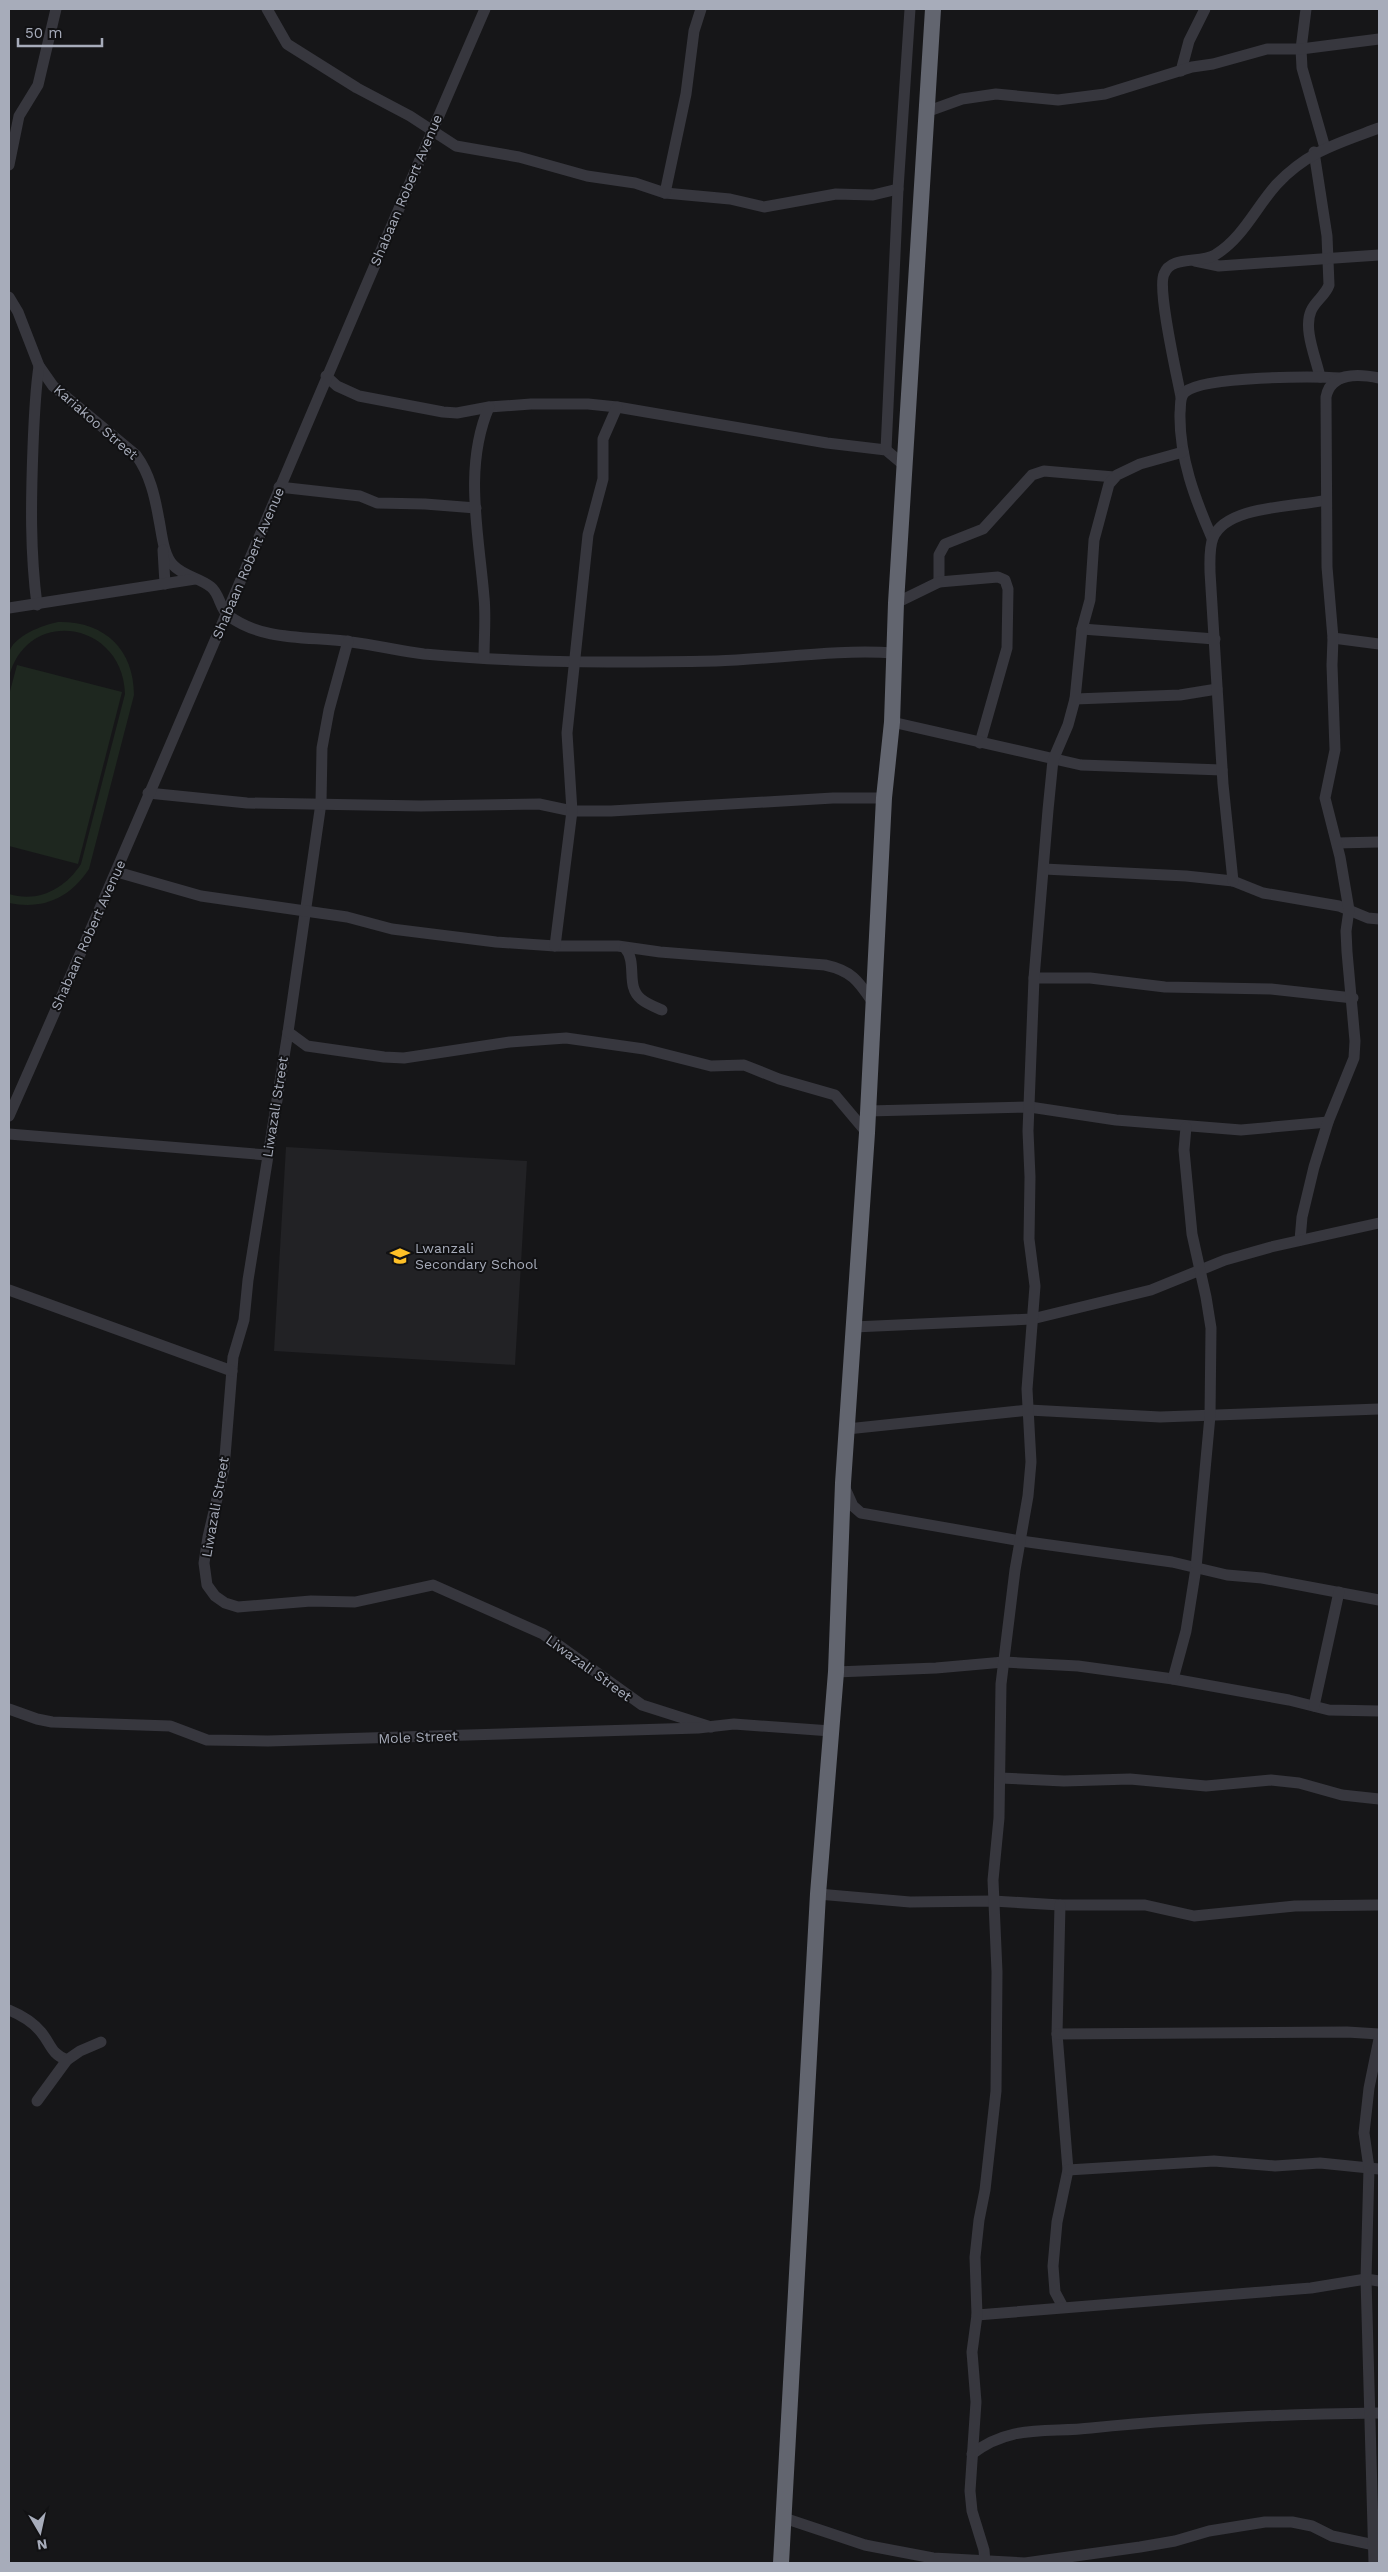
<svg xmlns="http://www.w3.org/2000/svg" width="1388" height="2572" font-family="'Work Sans',sans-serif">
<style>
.built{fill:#222225}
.green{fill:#1e271f}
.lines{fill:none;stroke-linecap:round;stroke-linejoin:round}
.minor{stroke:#37373e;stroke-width:11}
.highway{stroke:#62656f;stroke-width:16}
.labels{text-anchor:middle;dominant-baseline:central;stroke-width:4;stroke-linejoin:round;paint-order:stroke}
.street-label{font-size:14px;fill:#a7acba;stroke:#111113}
.poi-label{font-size:14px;fill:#a7acba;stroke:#111113;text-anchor:start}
</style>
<rect width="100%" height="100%" fill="#161618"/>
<!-- built -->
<path class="built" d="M286,1147L527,1161L515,1365L274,1351Z"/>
<!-- green -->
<g class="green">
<path d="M58,622C104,621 134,649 134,695L89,869C70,898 43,910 9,903V894C38,903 65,889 81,864L125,694C123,621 27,606 9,677C9,670 7,660 9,653C13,636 43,625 58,622Z"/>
<path d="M17,665L122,692L78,864L9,846V695Z"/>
</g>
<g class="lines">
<!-- minor -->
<g class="minor">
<path d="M267,9L287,44L357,88L410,116L456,146L519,157L587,176L635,183L665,193L730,199L764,207L836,194L873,195L898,189"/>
<path d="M1306,9L1301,49L1302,68L1325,148"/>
<path d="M1181,71L1189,41L1205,9"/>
<path d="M926,112L962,99L996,94L1058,100L1105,94L1192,67L1213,64L1267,49H1301L1379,39"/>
<path d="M1314,152L1327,236L1329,285C1325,296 1315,301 1311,311C1303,329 1316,358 1320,377"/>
<path d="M9,165L19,116L38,85L56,9"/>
<path d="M665,193L686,94L694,31L701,9"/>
<path d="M1195,261L1219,266L1379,255"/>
<path d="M9,297L18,312L39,366L53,386L136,455C150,474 155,497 159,520C162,534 163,554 173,565C183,576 200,578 211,587C220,594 220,610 229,616C264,642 311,636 351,642C376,645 399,651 424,654C521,663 618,663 716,661C776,659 835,649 894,653"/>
<path d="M326,376L337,386L359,396L443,412L457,413L489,407L531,404H588L617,407L827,443L886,450L905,466"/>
<path d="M1181,397C1177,376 1157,289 1164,274C1171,255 1200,264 1215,255C1243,238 1256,207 1277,184C1308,151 1339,143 1379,128"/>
<path d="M886,450L898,189L910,9"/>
<path d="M279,487L360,496L377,503L425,504L476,508"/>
<path d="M1212,538C1195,499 1179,457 1180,413C1181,406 1179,397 1185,392C1204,376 1314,376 1341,378"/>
<path d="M163,550L165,584"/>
<path d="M939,582V555L945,544L983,529L1032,475L1044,471L1114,477"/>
<path d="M896,603L939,582L998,577L1005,580L1008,589L1007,648L980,743"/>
<path d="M37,605C30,551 31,500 33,447C34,420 35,393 39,366"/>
<path d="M9,608L195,579"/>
<path d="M1082,629L1215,639"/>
<path d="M1333,638L1379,644"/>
<path d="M348,641L329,710L322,748L321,803L288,1032L248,1280L244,1320L233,1357L224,1469L208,1537L204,1563L207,1585L215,1596L225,1603L238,1607L311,1601L355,1602L433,1585L543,1634L642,1705L711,1727"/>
<path d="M484,658C484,638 486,617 484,597C479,535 463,467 489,407"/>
<path d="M1075,699L1180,695L1217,689"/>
<path d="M892,722L1081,765L1222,770"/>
<path d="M148,793L247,803L421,806L539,804L572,811H611L833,798H884"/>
<path d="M1337,843L1379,842"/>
<path d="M1044,869L1186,876L1233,881L1263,893L1339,906L1368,918L1379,919"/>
<path d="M117,872L201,896L347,917L392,929L496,942L555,946H618L660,952L825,965C853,971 859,982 874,1004"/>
<path d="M1233,881L1223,784L1210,572C1210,561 1209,548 1213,538C1226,505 1297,507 1326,500"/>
<path d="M555,946L572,811L567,733L588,535L603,479V439L617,407"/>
<path d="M625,948C638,963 625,986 641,999C647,1004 655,1007 662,1010"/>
<path d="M1034,978H1090L1165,987L1271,989L1353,998"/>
<path d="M288,1032L307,1046L384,1057L404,1058L510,1042L566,1038L644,1049L711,1066L744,1065L779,1079L835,1095L867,1133"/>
<path d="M868,1111L1030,1107L1116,1120L1241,1130L1328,1122"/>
<path d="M9,1116C172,749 325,377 485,9"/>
<path d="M9,1134L267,1155"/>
<path d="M1300,1240L1302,1217L1314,1167L1328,1122L1354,1058L1355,1041L1347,952L1346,931L1349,910L1340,857L1325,798L1335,750L1332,665L1333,638L1327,567L1326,397C1331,372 1359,374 1379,378"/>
<path d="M9,1290L232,1371"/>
<path d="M854,1327L1032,1319L1151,1290L1225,1260L1271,1247L1379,1223"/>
<path d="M847,1429L1029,1410L1160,1417L1379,1409"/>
<path d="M844,1486L853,1506L861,1513L1021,1541L1172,1562L1227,1575L1262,1578L1379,1600"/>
<path d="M836,1672L936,1668L1004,1662L1078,1666L1173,1679L1289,1700L1329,1710L1379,1711"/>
<path d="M1173,1679L1186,1631L1196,1568L1210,1416L1211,1328L1206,1297L1192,1234L1184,1150L1186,1127"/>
<path d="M1314,1706L1339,1592"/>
<path d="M9,1709L37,1719L52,1722L170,1726L207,1740L268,1741L698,1728L734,1724L831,1731"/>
<path d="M1000,1778L1064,1781L1130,1779L1206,1786L1271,1780L1299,1783L1342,1795L1379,1799"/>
<path d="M818,1894L910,1902L993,1901L1060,1905H1145L1194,1916L1295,1906L1379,1905"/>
<path d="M1060,1905L1057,2034L1068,2170L1057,2222L1053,2266L1055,2292L1063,2307"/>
<path d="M9,2010C21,2015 32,2021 41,2032C51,2044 51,2054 67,2060"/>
<path d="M1057,2034L1347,2032L1379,2034"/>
<path d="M37,2101L67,2060L80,2051L101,2042"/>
<path d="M1068,2170L1214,2161L1275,2166L1320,2163L1379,2169"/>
<path d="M977,2315L1311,2288L1366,2279L1379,2281"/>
<path d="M972,2454C1010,2424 1047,2433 1091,2428C1187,2418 1283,2414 1379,2413"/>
<path d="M784,2518L865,2545L933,2558L1025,2563L1140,2547L1175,2541L1209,2531L1265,2522H1292L1312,2526L1332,2536L1379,2546"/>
<path d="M985,2563L984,2550L972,2511L970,2491L976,2402L972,2352L977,2315L975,2257L979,2220L985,2190L996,2091L997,1972L993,1880L999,1818L1001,1684L1015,1570L1028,1496L1031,1462L1027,1389L1035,1286L1029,1239L1030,1177L1028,1131L1034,978L1048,810L1053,760L1068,725L1075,699L1082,629L1090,600L1094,540L1109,484L1117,475L1140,464L1183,452"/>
<path d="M1374,2563L1366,2279L1369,2168L1364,2133L1369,2088L1379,2039"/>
</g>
<!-- highway -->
<path class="highway" d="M781,2563L818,1894L836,1672L843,1483L867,1133L884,798L892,722L896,603L933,9"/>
</g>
<!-- icons -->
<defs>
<symbol id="school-bare" viewBox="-9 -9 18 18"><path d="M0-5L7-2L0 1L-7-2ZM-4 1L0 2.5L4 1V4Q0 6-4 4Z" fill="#ffc127" stroke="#111113" stroke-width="2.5" paint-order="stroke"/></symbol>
</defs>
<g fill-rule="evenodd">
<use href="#school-bare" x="386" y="1242" width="28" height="28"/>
</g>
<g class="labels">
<!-- street labels -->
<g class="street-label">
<text transform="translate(406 190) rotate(-67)">Shabaan Robert Avenue</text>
<text transform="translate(96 422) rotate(41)">Kariakoo Street</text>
<text transform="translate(248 563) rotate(-67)">Shabaan Robert Avenue</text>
<text transform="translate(88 935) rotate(-66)">Shabaan Robert Avenue</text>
<text transform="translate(275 1107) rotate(-81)">Liwazali Street</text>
<text transform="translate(215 1507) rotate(-80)">Liwazali Street</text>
<text transform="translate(589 1668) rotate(36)">Liwazali Street</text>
<text transform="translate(418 1737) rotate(-2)">Mole Street</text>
</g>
<!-- poi labels -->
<g class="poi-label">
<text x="415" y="1248">Lwanzali<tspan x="415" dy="16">Secondary School</tspan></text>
</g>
</g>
<!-- border -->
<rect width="1388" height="2572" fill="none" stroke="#a7acba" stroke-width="20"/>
<!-- north arrow -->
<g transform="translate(40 2532) rotate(171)" stroke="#111113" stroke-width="4" paint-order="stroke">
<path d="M0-4L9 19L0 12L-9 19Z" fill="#a7acba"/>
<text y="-8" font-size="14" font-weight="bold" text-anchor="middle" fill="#a7acba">N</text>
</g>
<!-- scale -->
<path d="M18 38v8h84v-8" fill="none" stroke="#a7acba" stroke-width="2.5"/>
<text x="25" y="38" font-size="15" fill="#a7acba" stroke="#111113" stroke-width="4" paint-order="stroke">50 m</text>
</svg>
